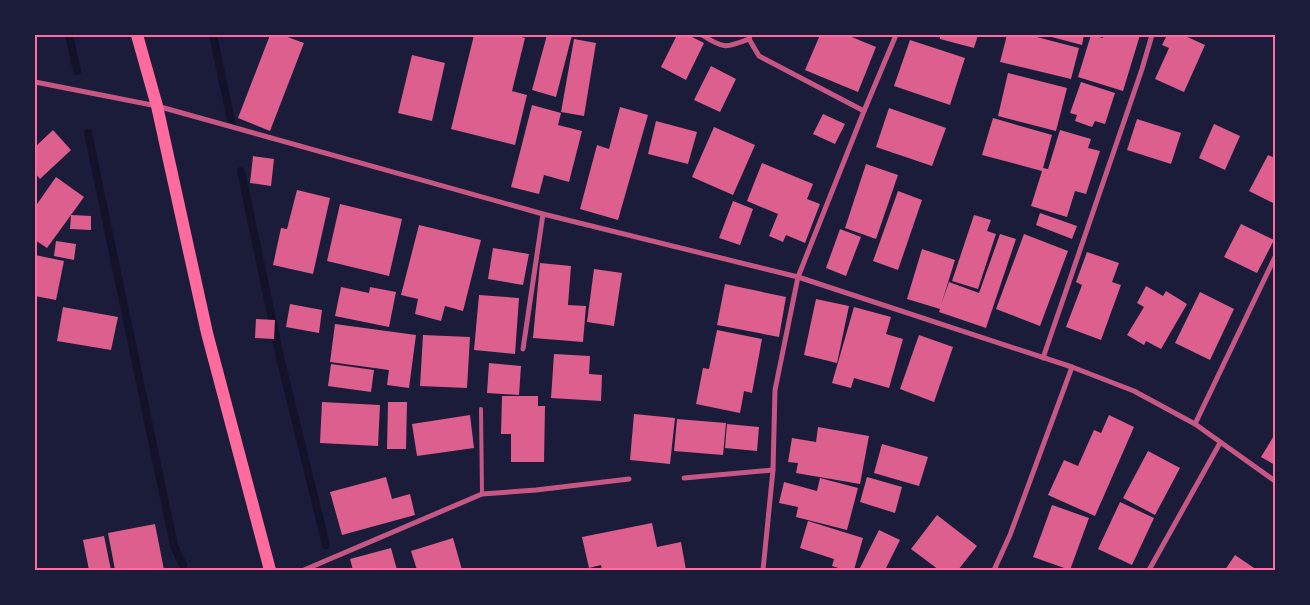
<svg xmlns="http://www.w3.org/2000/svg" width="1310" height="605" font-family="Karla,sans-serif">
<style>
.lines{fill:none;stroke-linecap:round;stroke-linejoin:round}
.stream{stroke:#12122b;stroke-width:8}
.building{fill:#dd5f8e}
.service{stroke:#c65784;stroke-width:4}
.minor{stroke:#c65784;stroke-width:5}
.primary{stroke:#ff6b9d;stroke-width:12}
.neatline{fill:none;stroke:#ff6b9d;stroke-width:2}
</style>
<rect width="100%" height="100%" fill="#1b1b3a"/>
<g class="lines">
<!-- stream -->
<g class="stream">
<path d="M69,35L77,71"/>
<path d="M213,35L232,125"/>
<path d="M88,133L174,546L183,565"/>
<path d="M241,171L280,357L326,545"/>
</g>
</g>
<!-- building -->
<g class="building">
<path d="M270,35H282L304,43L270,131L238,118Z"/>
<path d="M474,35H514L525,38L512,91L527,95L515,145L451,129Z"/>
<path d="M547,35H572L556,97L532,90Z"/>
<path d="M677,35H688L704,43L686,80L661,67Z"/>
<path d="M820,35H847L876,47L858,92L805,70Z"/>
<path d="M940,35H978L974,48L940,39Z"/>
<path d="M1007,35H1029L1079,48L1071,79L1000,62Z"/>
<path d="M1044,35H1084L1082,45Z"/>
<path d="M1091,35L1103,38L1104,35H1140L1123,91L1078,77Z"/>
<path d="M1167,35H1183L1205,45L1184,92L1155,79L1169,48L1162,45Z"/>
<path d="M574,39L596,43L584,116L561,112Z"/>
<path d="M910,40L965,58L950,105L894,86Z"/>
<path d="M412,55L445,63L432,121L398,113Z"/>
<path d="M711,66L736,79L720,112L694,100Z"/>
<path d="M1008,73L1067,88L1056,131L998,116Z"/>
<path d="M1081,82L1115,93L1105,124L1095,121L1092,127L1075,121L1077,115L1070,113Z"/>
<path d="M532,105L561,113L558,125L582,131L569,182L544,175L539,194L511,187Z"/>
<path d="M620,107L648,115L618,220L580,209L597,145L609,149Z"/>
<path d="M889,108L946,128L932,166L876,147Z"/>
<path d="M823,114L845,124L835,144L813,134Z"/>
<path d="M993,118L1052,135L1043,168L1048,169L1060,130L1091,139L1088,148L1100,151L1086,194L1075,191L1067,217L1031,206L1042,171L982,155Z"/>
<path d="M1137,119L1181,133L1171,164L1127,150Z"/>
<path d="M656,121L697,132L688,164L648,154Z"/>
<path d="M1214,124L1240,136L1225,170L1199,158Z"/>
<path d="M714,127L755,145L733,195L692,177Z"/>
<path d="M53,130L71,150L40,179L35,173V147Z"/>
<path d="M1268,155L1275,158V204L1249,191Z"/>
<path d="M253,156L274,159L271,186L250,183Z"/>
<path d="M762,163L813,184L807,199L820,204L805,243L786,235L783,242L769,236L778,214L747,201Z"/>
<path d="M866,164L898,175L876,239L845,228Z"/>
<path d="M56,177L84,197L47,248L35,240V207Z"/>
<path d="M297,190L330,198L313,274L273,265L281,228L287,229Z"/>
<path d="M898,191L922,200L898,270L873,261Z"/>
<path d="M733,201L753,209L740,245L719,238Z"/>
<path d="M340,204L402,219L389,276L327,261Z"/>
<path d="M1040,213L1077,226L1072,239L1036,225Z"/>
<path d="M71,215L91,216V230L70,229Z"/>
<path d="M974,215L991,220L987,231L996,234L978,289L952,281Z"/>
<path d="M1241,224L1274,240L1257,273L1224,257Z"/>
<path d="M419,225L481,240L463,311L445,306L441,321L415,314L418,299L401,295Z"/>
<path d="M840,229L861,237L846,276L826,268Z"/>
<path d="M1000,234L1016,239L986,328L939,312L940,309L907,299L922,249L955,260L941,305L949,282L979,293Z"/>
<path d="M1024,234L1068,251L1040,326L996,309Z"/>
<path d="M56,241L76,244L74,260L54,256Z"/>
<path d="M493,248L529,254L523,285L488,279Z"/>
<path d="M1087,252L1119,263L1112,282L1121,285L1101,340L1066,327L1082,285L1076,282Z"/>
<path d="M35,255L64,261L56,300L35,296Z"/>
<path d="M540,263L571,266L568,305L586,306L583,342L533,338Z"/>
<path d="M594,269L622,273L614,326L587,322Z"/>
<path d="M725,284L786,297L779,337L717,325Z"/>
<path d="M1146,286L1163,296L1166,291L1187,304L1161,349L1146,341L1144,345L1127,335L1144,307L1137,303Z"/>
<path d="M341,287L369,293L370,287L396,292L389,327L335,316Z"/>
<path d="M1200,292L1234,309L1210,360L1175,343Z"/>
<path d="M479,295L519,298L515,354L474,350Z"/>
<path d="M816,299L849,306L837,363L804,355Z"/>
<path d="M290,304L322,310L319,333L286,327Z"/>
<path d="M63,307L118,317L111,350L57,341Z"/>
<path d="M854,307L891,317L886,334L903,339L889,388L854,378L851,388L832,383Z"/>
<path d="M256,319L275,320L274,339L255,338Z"/>
<path d="M335,324L416,335L409,388L387,385L389,370L330,362Z"/>
<path d="M717,330L762,339L752,393L744,391L740,413L696,404L703,368L709,369Z"/>
<path d="M423,335L470,337L467,388L420,386Z"/>
<path d="M919,335L953,347L934,402L900,389Z"/>
<path d="M554,354L590,356L589,374L602,375L601,401L551,398Z"/>
<path d="M489,363L521,366L519,395L487,393Z"/>
<path d="M331,364L374,370L371,392L328,386Z"/>
<path d="M502,396H538V406H545L544,462H511V434H501Z"/>
<path d="M322,402L380,405L378,446L320,443Z"/>
<path d="M388,402H407L406,449H387Z"/>
<path d="M634,414L675,418L670,464L630,460Z"/>
<path d="M470,415L474,448L417,456L412,424Z"/>
<path d="M1109,415L1134,427L1095,516L1048,495L1064,460L1078,466L1094,430L1101,433Z"/>
<path d="M677,419L726,423L723,455L674,451Z"/>
<path d="M727,424L759,427L757,451L725,448Z"/>
<path d="M818,427L869,436L860,484L796,473L798,463L788,462L792,438L816,442Z"/>
<path d="M1275,434V465L1261,457Z"/>
<path d="M882,444L928,457L919,486L874,473Z"/>
<path d="M1148,451L1180,468L1155,515L1123,498Z"/>
<path d="M386,477L392,499L410,494L415,515L342,535L330,492Z"/>
<path d="M867,477L902,487L895,513L860,502Z"/>
<path d="M820,478L858,488L847,530L796,517L798,507L779,503L784,482L817,491Z"/>
<path d="M1120,502L1154,518L1132,565L1098,549Z"/>
<path d="M1052,505L1089,518L1070,570L1033,557Z"/>
<path d="M937,515L977,546L958,570H939L911,549Z"/>
<path d="M808,521L863,538L854,570H845L832,566L834,559L800,548Z"/>
<path d="M652,523L657,547L681,542L686,570H602L601,565L589,568L582,537Z"/>
<path d="M155,524L164,570H115L108,533Z"/>
<path d="M879,530L900,540L885,570H859Z"/>
<path d="M104,536L111,570H89L83,540Z"/>
<path d="M453,538L462,570H417L411,551Z"/>
<path d="M391,548L397,570H353L350,559Z"/>
<path d="M1235,555L1257,570H1225Z"/>
</g>
<g class="lines">
<!-- service -->
<path class="service" d="M481,409L482,494"/>
<!-- minor -->
<g class="minor">
<path d="M702,35C724,49 725,48 749,39"/>
<path d="M750,35L749,39L759,56L864,111"/>
<path d="M35,82L157,106L543,214L798,277L1072,367L1134,391L1195,424L1275,481"/>
<path d="M523,349L543,214"/>
<path d="M1043,358L1142,69L1152,35"/>
<path d="M1195,424L1275,257"/>
<path d="M684,478L773,470"/>
<path d="M304,570L482,494L536,490L629,479"/>
<path d="M763,570L773,470L775,390L798,277L864,111L896,35"/>
<path d="M994,570L1010,535L1072,367"/>
<path d="M1149,570L1220,443"/>
</g>
<!-- primary -->
<path class="primary" d="M137,35L157,106L207,333L270,570"/>
</g>
<!-- border -->
<rect width="1310" height="605" fill="none" stroke="#1b1b3a" stroke-width="72"/>
<rect x="36" y="36" width="1238" height="533" class="neatline"/>
</svg>
